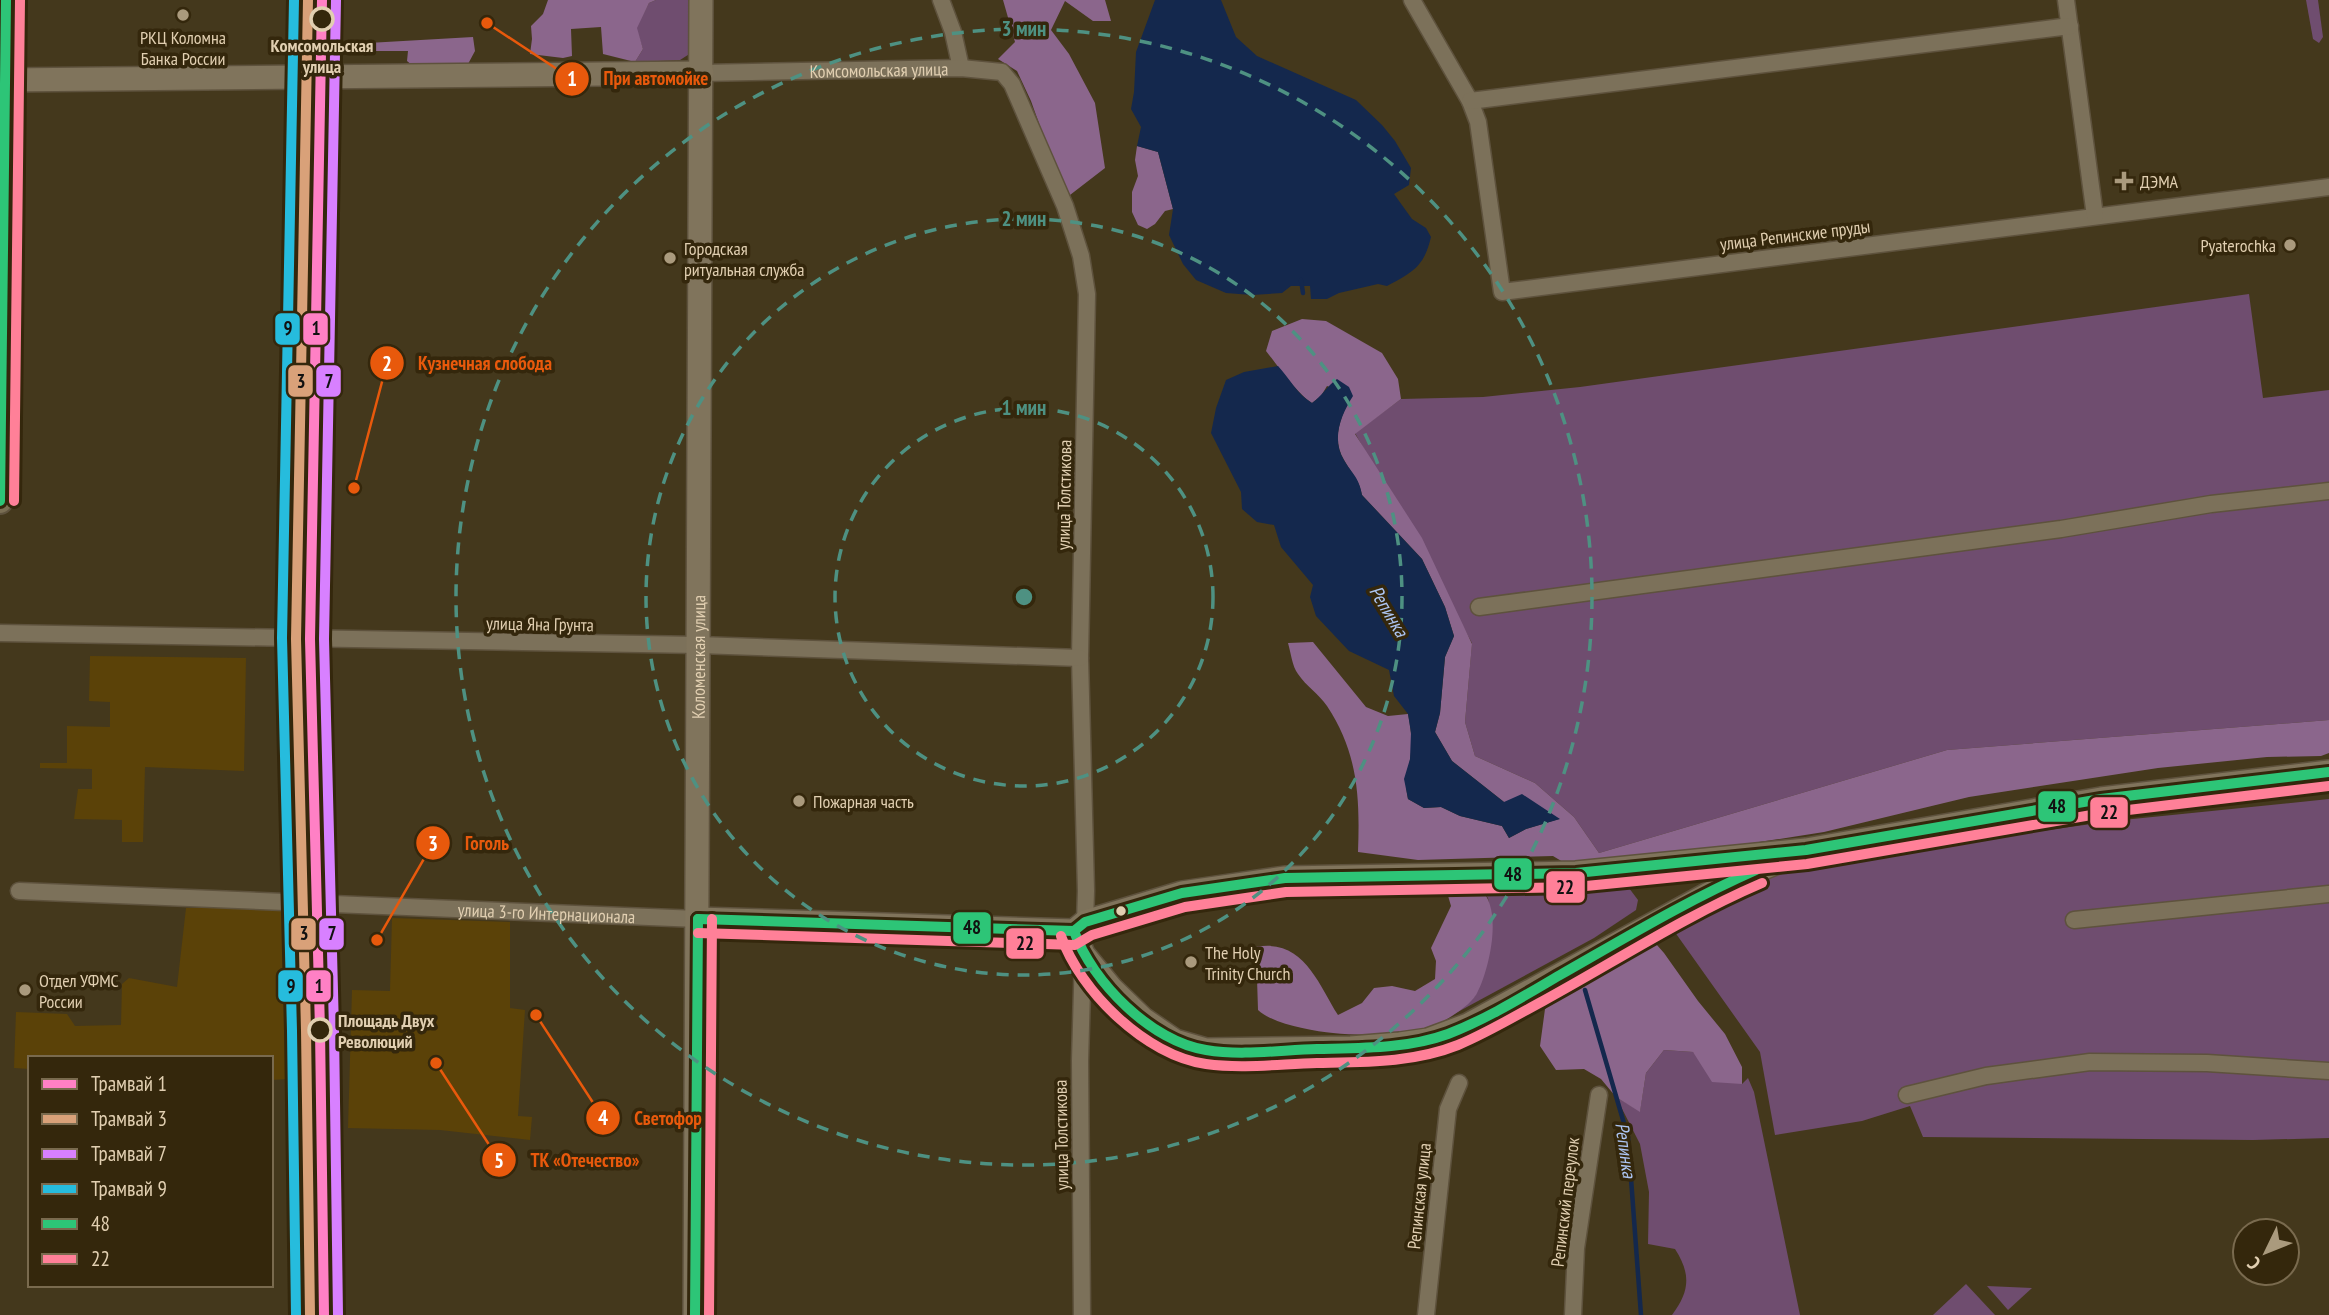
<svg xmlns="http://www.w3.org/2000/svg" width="2329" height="1315" font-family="'PT Sans Narrow',sans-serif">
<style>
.built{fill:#5b4208}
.green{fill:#6f4d6f}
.forest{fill:#8b668c}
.water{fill:#14284d}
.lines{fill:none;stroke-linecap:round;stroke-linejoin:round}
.stream{stroke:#14284d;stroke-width:4.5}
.street-casing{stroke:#5e523d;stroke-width:19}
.secondary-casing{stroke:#5e523d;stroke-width:26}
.primary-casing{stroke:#5e523d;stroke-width:28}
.street{stroke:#7c715a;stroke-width:16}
.secondary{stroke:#80745c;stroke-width:23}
.primary{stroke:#7a6e53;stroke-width:24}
.bus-1-casing{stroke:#34270c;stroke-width:16}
.bus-2-casing{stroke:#34270c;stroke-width:16}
.bus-1{stroke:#2dc577;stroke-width:10}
.bus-2{stroke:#ff8098;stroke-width:10}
.tram-1-casing{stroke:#34270c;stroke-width:16}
.tram-2-casing{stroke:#34270c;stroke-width:16}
.tram-3-casing{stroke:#34270c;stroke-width:16}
.tram-4-casing{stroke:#34270c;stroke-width:16}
.tram-1{stroke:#ff80c5;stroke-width:10}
.tram-2{stroke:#d9a179;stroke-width:10}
.tram-3{stroke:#d880ff;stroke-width:10}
.tram-4{stroke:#26bcdd;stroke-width:10}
.ring{fill:none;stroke:#4e9182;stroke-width:3.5;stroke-dasharray:12 9}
.poi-dot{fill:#aa9a7d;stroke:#34270c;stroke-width:2.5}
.stop-dot{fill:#34270c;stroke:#e1cfb1;stroke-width:3.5}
.bus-dot{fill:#e1cfb1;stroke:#34270c;stroke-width:2.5}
.labels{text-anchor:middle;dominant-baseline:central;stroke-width:7;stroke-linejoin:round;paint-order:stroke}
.poi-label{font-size:18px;fill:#e1cfb1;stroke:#34270c;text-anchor:start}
.stop-label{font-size:18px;font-weight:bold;fill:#e1cfb1;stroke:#34270c}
.street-label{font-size:18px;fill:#e1cfb1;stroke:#34270c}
.water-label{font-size:19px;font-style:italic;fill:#adc6f4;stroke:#34270c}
.centre{fill:#4e9182;stroke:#34270c;stroke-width:3.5}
.ring-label{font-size:21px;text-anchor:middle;font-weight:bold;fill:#4e9182;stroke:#34270c;stroke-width:7;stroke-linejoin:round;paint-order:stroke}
.leader{fill:none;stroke:#e8590c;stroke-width:2.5}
.callout-dot{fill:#e8590c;stroke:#34270c;stroke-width:2.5}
.mark-label{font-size:21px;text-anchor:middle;font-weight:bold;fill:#fff}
.callout-label{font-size:19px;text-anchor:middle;font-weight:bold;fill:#e8590c;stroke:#34270c;stroke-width:7;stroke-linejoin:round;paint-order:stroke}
.line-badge{stroke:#34270c;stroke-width:2.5}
.pale-badge-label{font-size:19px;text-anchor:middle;font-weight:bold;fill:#111}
</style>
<rect width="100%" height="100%" fill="#44381c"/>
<!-- built -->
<g class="built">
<path d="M90,656L246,658L244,771L145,767L143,842H122V820L74,819L78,789H92V769L40,768V763H67V726L110,727V702L89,701Z"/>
<path d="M186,908H309L305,1078L271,1080V1058H30V1069L14,1068L16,1012L67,1014L75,1026L121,1025L122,984L129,978L177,987Z"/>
<path d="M392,918L510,922V1008L525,1010L518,1116L532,1117L530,1140L440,1130L348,1128L352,990L390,991Z"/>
</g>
<!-- green -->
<g class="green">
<path d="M656,0H692L691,53L680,60L635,62L643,49L636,28L649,3Z"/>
<path d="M2306,0H2318L2323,37L2319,43L2313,39Z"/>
<path d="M2249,294L2263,398L2329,390V720L1947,750L1599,853L1574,817L1535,783L1475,756L1465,722L1472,643L1355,433L1401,399L1483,397L1580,387Z"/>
<path d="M2329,799V1138L2253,1140L1923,1137L1910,1106L1862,1121L1775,1135L1760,1052L1667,921L1792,867L1851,857L2113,821Z"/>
<path d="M1609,886L1629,888L1638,900L1636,910L1594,938L1454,1014L1475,996L1492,921L1488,898L1478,887Z"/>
<path d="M1664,1050L1693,1052L1742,1084L1748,1078L1754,1092L1800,1315H1672C1690,1291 1691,1274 1675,1249L1648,1244L1649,1192L1640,1144L1616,1097L1640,1111L1646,1073Z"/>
<path d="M1966,1284L1995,1315H1933Z"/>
<path d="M1987,1286L2032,1288L2008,1310Z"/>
</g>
<!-- forest -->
<g class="forest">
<path d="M548,0H656L649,3L637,28L643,49L635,62L603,54L601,27L571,29L572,56L563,58L530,54L532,39L531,26L543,14Z"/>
<path d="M1003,0H1105L1111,21H1093L1065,1L1051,30L1069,54L1095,103L1105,168L1070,195L1056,171L1031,101L1017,71L998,59L1015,42Z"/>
<path d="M473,37L475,51L468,64L454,69L413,66L407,61L408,51H373L366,48L368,43Z"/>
<path d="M1137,146L1158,152L1173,209L1165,211L1155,224L1147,229L1138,225L1132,212V192L1138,176L1135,160Z"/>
<path d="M1302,319L1326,321L1382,353L1398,379L1401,399L1355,434L1422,538L1472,644L1465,722L1475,756L1535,783L1574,817L1599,853L1947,750L2329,720V753L2321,756L2267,757L2158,768L1969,797L1824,832L1695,852L1568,865L1553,856L1418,860L1358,852C1360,797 1358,753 1327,706C1319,694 1306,686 1298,674C1292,666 1291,653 1288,643L1313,642L1366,707L1388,716L1408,714C1411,729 1413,744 1410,760C1407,778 1404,779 1408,799L1424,808L1441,807L1460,816L1502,826L1509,838L1526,829L1559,819L1545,811L1504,802L1452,761L1435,732L1440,713L1445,657L1454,636L1445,607L1422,559L1362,495C1359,479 1351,473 1344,460C1331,439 1341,415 1352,396L1327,386L1321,396L1312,403C1297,394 1278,366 1266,351L1272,331Z"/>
<path d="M1444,882C1454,883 1472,883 1480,889C1504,908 1489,972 1476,995C1469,1006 1450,1018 1438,1024C1410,1036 1362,1036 1333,1033C1312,1031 1273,1024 1258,1010L1256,947C1303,938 1318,983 1338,1015L1362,1003L1374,988L1392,986L1415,991L1435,979L1436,961L1431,948L1451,906Z"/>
<path d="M1649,936L1664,953L1698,1001L1725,1034L1742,1067V1084L1712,1082L1693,1052L1664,1050L1646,1073L1640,1112L1616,1097L1601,1079L1584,1069L1556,1070L1540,1046L1545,1009L1595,965Z"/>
</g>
<!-- water -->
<g class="water">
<path d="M1155,0H1221L1236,37L1257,56L1356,100L1382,125L1395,141L1411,168L1409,185L1394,194L1412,219L1426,228L1431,237C1424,267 1413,272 1387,286L1378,284L1339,293L1327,299H1311L1310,286H1291L1282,293L1252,295L1226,293L1196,280L1183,264L1169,235L1173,209L1158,152L1137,146L1141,127L1131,109L1134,92L1136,52Z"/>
<path d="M1278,366C1290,379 1297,394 1312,403C1322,396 1327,386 1337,379L1349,387L1353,396C1341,415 1331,439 1344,460C1352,474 1359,477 1362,495L1422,559L1445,607L1454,636L1445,657L1440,713L1435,732L1452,761L1504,802L1522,794L1560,819L1526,829L1509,838L1502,826L1460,816L1441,807L1424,808L1408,799L1404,779L1410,759L1411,733L1408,714L1394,696L1389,670L1349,651L1316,616L1310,597L1313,585L1281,547L1274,525L1257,522L1242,509L1241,492L1211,433L1216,408L1226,380L1244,372Z"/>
</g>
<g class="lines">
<!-- stream -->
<g class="stream">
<path d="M1301,280L1303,293"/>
<path d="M1585,990L1628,1137L1641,1315"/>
</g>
<defs>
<g id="street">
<path d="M941,0L953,32L961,68"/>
<path d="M1412,0L1470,101L1478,122L1502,292L2329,187"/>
<path d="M2066,0L2095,216"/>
<path id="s1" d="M702,73L961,68L1002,72L1012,84L1019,100L1065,206L1081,256L1087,294L1080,658L1086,891L1085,922"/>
<path d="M329,77L330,0"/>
<path d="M1470,101L2070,26"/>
<path d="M1479,607L2061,529L2211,504L2329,491"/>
<path d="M0,633L699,645L1080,658"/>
<path id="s2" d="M19,891L698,919"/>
<path d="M309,904L303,639L314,77"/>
<path d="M2074,920L2329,894"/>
<path d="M1907,1095L1986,1076L2090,1062L2207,1063L2329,1071"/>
<path d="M1082,1315L1080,1061L1083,954"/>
<path d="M1426,1315L1448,1109L1459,1083"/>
<path d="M1573,1315L1576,1248L1599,1095"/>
</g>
<g id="secondary">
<path d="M5,80L702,73"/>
<path d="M698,919L1074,931L1085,922L1182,893L1285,878L1576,873L1806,850L2101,799L2329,772"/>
<path d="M1074,931L1083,954L1111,988L1143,1019L1175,1041L1206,1050L1351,1048L1400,1044L1428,1040L1468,1025L1736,879L1780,861"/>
<path id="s3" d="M695,1315L701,0"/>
</g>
<path id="primary" d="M0,501L6,0"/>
</defs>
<!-- street casing -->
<use href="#street" class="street-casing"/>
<!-- secondary casing -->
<use href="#secondary" class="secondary-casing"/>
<!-- primary casing -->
<use href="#primary" class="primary-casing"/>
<!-- street -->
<use href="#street" class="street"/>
<!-- secondary -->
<use href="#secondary" class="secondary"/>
<!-- primary -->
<use href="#primary" class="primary"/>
<defs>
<g id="bus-1">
<path d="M0,501L6,0"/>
<path d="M698,919L1074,931L1085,922L1182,893L1285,878L1576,873L1806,850L2101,799L2329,772"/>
<path d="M1074,931C1092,982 1152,1042 1206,1050C1242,1056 1281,1050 1317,1049C1361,1048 1407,1049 1448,1034C1487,1019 1524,996 1560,975C1625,938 1688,900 1756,870"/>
<path d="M695,1315L698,919"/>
</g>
<g id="bus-2">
<path d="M14,501L20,0"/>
<path d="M698,933L1075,945L1092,935L1185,907L1286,892L1576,887L1807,864L2103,813L2329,786"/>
<path d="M1061,936C1080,991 1146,1056 1206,1064C1242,1069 1280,1064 1317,1063C1364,1062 1413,1063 1458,1045C1487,1033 1515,1016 1543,1001C1616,961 1685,916 1762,883"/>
<path d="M709,1315L712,919"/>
</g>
</defs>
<!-- bus-1 casing -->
<use href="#bus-1" class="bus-1-casing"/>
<!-- bus-2 casing -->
<use href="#bus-2" class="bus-2-casing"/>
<!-- bus-1 -->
<use href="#bus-1" class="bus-1"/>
<!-- bus-2 -->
<use href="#bus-2" class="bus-2"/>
<defs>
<path id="tram-1" d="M322,0L310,639L320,1030L324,1315"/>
<path id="tram-2" d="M308,0L296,639L306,1030L310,1315"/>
<path id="tram-3" d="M336,0L324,639L334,1030L338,1315"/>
<path id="tram-4" d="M294,0L282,638L292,1031L296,1315"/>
</defs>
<!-- tram-1 casing -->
<use href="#tram-1" class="tram-1-casing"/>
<!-- tram-2 casing -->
<use href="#tram-2" class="tram-2-casing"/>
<!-- tram-3 casing -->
<use href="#tram-3" class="tram-3-casing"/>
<!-- tram-4 casing -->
<use href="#tram-4" class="tram-4-casing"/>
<!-- tram-1 -->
<use href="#tram-1" class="tram-1"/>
<!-- tram-2 -->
<use href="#tram-2" class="tram-2"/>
<!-- tram-3 -->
<use href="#tram-3" class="tram-3"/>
<!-- tram-4 -->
<use href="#tram-4" class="tram-4"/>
</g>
<!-- distance rings -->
<g class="ring">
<circle cx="1024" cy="597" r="189"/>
<circle cx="1024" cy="597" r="378"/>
<circle cx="1024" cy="597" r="568"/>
</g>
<!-- markers -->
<g class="poi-dot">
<circle cx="183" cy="15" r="7"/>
<path d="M2120.5 170.5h7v7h7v7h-7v7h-7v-7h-7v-7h7z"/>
<circle cx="2290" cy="245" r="7"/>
<circle cx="670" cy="258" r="7"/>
<circle cx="799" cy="801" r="7"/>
<circle cx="1191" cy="962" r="7"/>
<circle cx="25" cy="990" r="7"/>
</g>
<g class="stop-dot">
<circle cx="322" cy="19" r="11"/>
<circle cx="320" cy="1030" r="11"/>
</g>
<circle class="bus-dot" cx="1121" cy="911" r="6"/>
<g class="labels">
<!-- poi labels -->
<g class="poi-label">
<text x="183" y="37" text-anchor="middle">РКЦ Коломна<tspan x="183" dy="21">Банка России</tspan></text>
<text x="2140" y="181">ДЭМА</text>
<text x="2276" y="245" text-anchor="end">Pyaterochka</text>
<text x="684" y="248">Городская<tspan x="684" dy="21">ритуальная служба</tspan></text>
<text x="813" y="801">Пожарная часть</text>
<text x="1205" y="952">The Holy<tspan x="1205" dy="21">Trinity Church</tspan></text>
<text x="39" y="980">Отдел УФМС<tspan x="39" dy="21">России</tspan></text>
</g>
<!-- stop labels -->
<g class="stop-label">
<text x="322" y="45">Комсомольская<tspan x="322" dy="21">улица</tspan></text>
<text x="338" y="1020" text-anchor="start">Площадь Двух<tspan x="338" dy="21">Революций</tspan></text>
</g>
<!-- street labels -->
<g class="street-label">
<text stroke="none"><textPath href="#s1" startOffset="177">Комсомольская улица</textPath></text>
<text transform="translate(1795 235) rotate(-7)">улица Репинские пруды</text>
<text transform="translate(1064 495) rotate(-89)">улица Толстикова</text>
<text transform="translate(540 624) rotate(1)">улица Яна Грунта</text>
<text stroke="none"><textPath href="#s3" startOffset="658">Коломенская улица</textPath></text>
<text stroke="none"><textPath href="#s2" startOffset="528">улица 3-го Интернационала</textPath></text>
<text transform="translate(1061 1135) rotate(-91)">улица Толстикова</text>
<text transform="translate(1419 1196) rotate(-84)">Репинская улица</text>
<text transform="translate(1565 1202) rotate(-83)">Репинский переулок</text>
</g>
<!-- water labels -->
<g class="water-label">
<text transform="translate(1389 611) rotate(59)">Репинка</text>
<text transform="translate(1626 1150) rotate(82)">Репинка</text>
</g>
</g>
<circle cx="1024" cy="597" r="10" class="centre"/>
<g class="ring-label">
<text x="1024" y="36">3 мин</text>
<text x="1024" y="226">2 мин</text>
<text x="1024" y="415">1 мин</text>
</g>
<!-- callouts -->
<path class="leader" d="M487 23L572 79M354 488L387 363M377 940L433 843M536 1015L603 1118M436 1063L499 1160"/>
<g class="callout-dot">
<circle cx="487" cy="23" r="7"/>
<circle cx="354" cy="488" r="7"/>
<circle cx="377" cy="940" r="7"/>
<circle cx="536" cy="1015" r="7"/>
<circle cx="436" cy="1063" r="7"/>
<circle cx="572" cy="79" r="18"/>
<circle cx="387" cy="363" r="18"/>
<circle cx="433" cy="843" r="18"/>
<circle cx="603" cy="1118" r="18"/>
<circle cx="499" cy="1160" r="18"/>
</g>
<g class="mark-label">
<text x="572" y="86">1</text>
<text x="387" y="371">2</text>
<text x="433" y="851">3</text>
<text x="603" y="1125">4</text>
<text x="499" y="1168">5</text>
</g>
<g class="callout-label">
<text x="656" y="85">При автомойке</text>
<text x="485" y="370">Кузнечная слобода</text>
<text x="487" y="850">Гоголь</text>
<text x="668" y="1125">Светофор</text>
<text x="585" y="1167">ТК «Отечество»</text>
</g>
<g class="line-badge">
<rect x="274" y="312" width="27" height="34" rx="7" fill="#26bcdd"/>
<rect x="302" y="312" width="27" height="34" rx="7" fill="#ff80c5"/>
<rect x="287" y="364" width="27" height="34" rx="7" fill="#d9a179"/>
<rect x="315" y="364" width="27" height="34" rx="7" fill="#d880ff"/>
<rect x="2037" y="790" width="40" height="33" rx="7" fill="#2dc577"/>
<rect x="2089" y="796" width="40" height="33" rx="7" fill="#ff8098"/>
<rect x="1493" y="857" width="40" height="34" rx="7" fill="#2dc577"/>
<rect x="1545" y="870" width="41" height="34" rx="7" fill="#ff8098"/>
<rect x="952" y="911" width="40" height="34" rx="7" fill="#2dc577"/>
<rect x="290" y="917" width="27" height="34" rx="7" fill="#d9a179"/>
<rect x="318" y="917" width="27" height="34" rx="7" fill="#d880ff"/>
<rect x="1005" y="927" width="40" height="33" rx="7" fill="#ff8098"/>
<rect x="305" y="969" width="27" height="34" rx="7" fill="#ff80c5"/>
<rect x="277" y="969" width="27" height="34" rx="7" fill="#26bcdd"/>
</g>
<g class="pale-badge-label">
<text x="288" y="335">9</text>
<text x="316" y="335">1</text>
<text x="301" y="388">3</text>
<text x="329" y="388">7</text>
<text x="2057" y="813">48</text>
<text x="2109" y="819">22</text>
<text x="1513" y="881">48</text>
<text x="1565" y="894">22</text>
<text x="972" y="934">48</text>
<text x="304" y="940">3</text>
<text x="332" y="940">7</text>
<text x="1025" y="950">22</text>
<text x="319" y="993">1</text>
<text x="291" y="993">9</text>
</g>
<!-- legend -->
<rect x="28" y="1056" width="245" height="231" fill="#34270c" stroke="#796a4e" stroke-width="2"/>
<rect x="42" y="1079" width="35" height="10" fill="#ff80c5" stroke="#796a4e" stroke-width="2"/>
<text x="91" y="1091" font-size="21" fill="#e1cfb1">Трамвай 1</text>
<rect x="42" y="1114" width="35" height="10" fill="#d9a179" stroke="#796a4e" stroke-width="2"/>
<text x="91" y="1126" font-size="21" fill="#e1cfb1">Трамвай 3</text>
<rect x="42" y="1149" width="35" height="10" fill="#d880ff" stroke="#796a4e" stroke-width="2"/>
<text x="91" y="1161" font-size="21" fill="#e1cfb1">Трамвай 7</text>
<rect x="42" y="1184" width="35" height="10" fill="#26bcdd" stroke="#796a4e" stroke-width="2"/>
<text x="91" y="1196" font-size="21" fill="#e1cfb1">Трамвай 9</text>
<rect x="42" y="1219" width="35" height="10" fill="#2dc577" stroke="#796a4e" stroke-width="2"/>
<text x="91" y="1231" font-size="21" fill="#e1cfb1">48</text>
<rect x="42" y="1254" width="35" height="10" fill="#ff8098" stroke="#796a4e" stroke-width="2"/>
<text x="91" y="1266" font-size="21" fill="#e1cfb1">22</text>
<!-- north arrow -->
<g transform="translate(2266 1252) rotate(227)"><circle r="33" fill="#34270c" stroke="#796a4e" stroke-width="2"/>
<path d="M0-5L12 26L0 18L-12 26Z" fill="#aa9a7d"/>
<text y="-10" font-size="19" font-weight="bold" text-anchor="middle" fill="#e1cfb1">С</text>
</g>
</svg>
